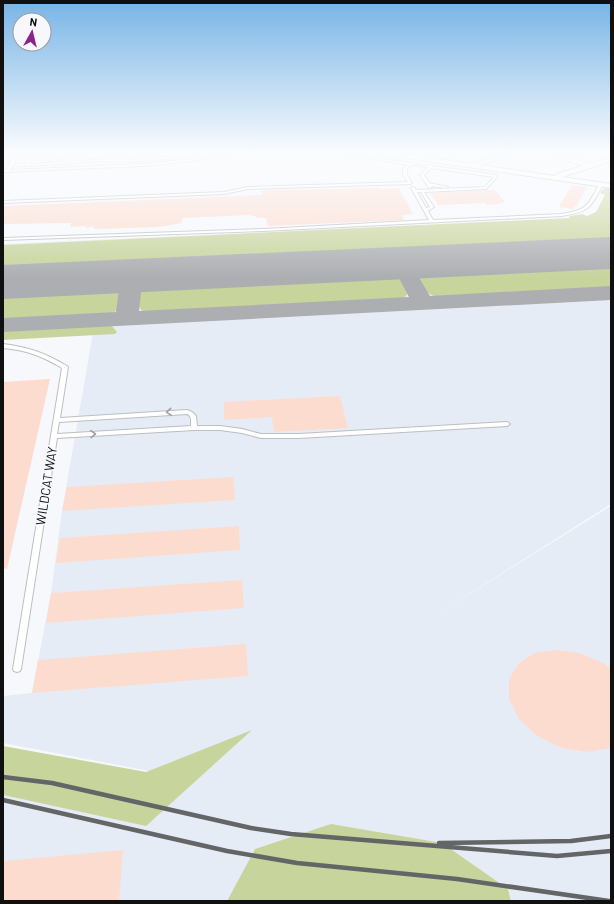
<svg xmlns="http://www.w3.org/2000/svg" width="614" height="904" font-family="Barlow,sans-serif">
<style>
.built{fill:#e6ecf6}
.green{fill:#c7d49c}
.lines{fill:none;stroke-linecap:round;stroke-linejoin:round}
.taxiway{fill:#adaeb2;fill-rule:evenodd}
.runway{fill:#adaeb2;fill-rule:evenodd}
.building{fill:#fcdccf}
.lane-casing{stroke:#bcbec1;stroke-width:2}
.street-casing{stroke:#bcbec1;stroke-width:2}
.lane{fill:#fff;fill-rule:evenodd}
.street{fill:#fff;fill-rule:evenodd}
.rail{stroke:#646567;stroke-width:4.5}
.oneway{stroke:#9f9fa0}
.labels{text-anchor:middle;dominant-baseline:central;stroke-width:3.5;stroke-linejoin:round;paint-order:stroke}
.street-label{font-size:13px;fill:#101011;stroke:#f6f8fc}
</style>
<rect width="100%" height="100%" fill="#f6f8fc"/>
<!-- built -->
<path class="built" d="M611,217V504L426,621L611,506V901H511L508,889L255,849L227,901H3V795L146,825L251,731L149,771L3,743V696L32,693L51,593L62,511L93,333L3,337V244Z"/>
<!-- green -->
<g class="green">
<path d="M607,188H611V243L3,272V245L570,218L569,216L582,214L587,216L596,212L605,195L600,193L603,189Z"/>
<path d="M611,262V290L444,299C427,295 421,290 416,273Z"/>
<path d="M397,273L403,276L409,292L404,298L396,301L158,314C136,313 137,306 138,287L140,286Z"/>
<path d="M119,287L123,290C121,307 122,310 105,316L3,321V292Z"/>
<path d="M98,323L110,324L117,332L115,334L3,340V328Z"/>
<path d="M252,730L146,826L3,795V746L146,772Z"/>
<path d="M331,824L442,843L508,889L511,901H227L255,849Z"/>
</g>
<g class="lines">
<!-- taxiway -->
<path class="taxiway" d="M401,257L408,259L430,296L611,286V300L3,332V318L116,312L121,275L124,270L132,269L140,270L143,275L139,311L409,297L391,263L394,259Z"/>
<!-- runway -->
<path class="runway" d="M611,237V269L3,299V265Z"/>
</g>
<!-- building -->
<g class="building">
<path d="M572,185L587,187L576,207L575,206L573,209L559,207Z"/>
<path d="M380,188V189L399,188L413,214L402,215L404,220L268,226L266,218H259L250,215L182,218V223L159,227L95,229L92,226L87,228L85,226L70,227L71,223L3,224V206L262,195L261,191L268,190Z"/>
<path d="M486,190H495L505,202L498,203L499,204L487,205L486,203L438,205L430,193Z"/>
<path d="M50,379L7,569L3,568V382Z"/>
<path d="M340,396L348,428L274,432L272,417L224,420V402Z"/>
<path d="M233,477L235,500L62,511L67,487Z"/>
<path d="M239,526L240,550L56,563L60,538Z"/>
<path d="M242,580L244,608L46,623L51,593Z"/>
<path d="M246,644L248,676L32,693L38,660Z"/>
<path d="M556,650L580,653L603,663L611,669V748L588,752L562,748L537,736L519,719L509,699V680L518,664L534,653Z"/>
<path d="M123,850L119,901H3V861Z"/>
</g>
<g class="lines">
<defs>
<g id="lane">
<path d="M10,152H15L6,155L11,158L32,152H37L13,159L16,161L14,164H26L28,159L57,152H62L30,161L29,164L77,161V159L100,152H105L80,161L105,159L107,160L105,161L27,166H12L10,170L142,164L192,159L229,152H236L192,161L142,166L3,172V170H6L12,161L10,160L3,162V160L7,159L3,156V154Z"/>
<path d="M79,152H84L53,162L50,161Z"/>
<path d="M121,152H126L119,154L126,158L146,152H151L129,159L131,160L176,156L193,152H199L176,158L130,162L116,155L104,159L102,158Z"/>
<path d="M171,152H176L160,157L158,156Z"/>
<path d="M338,152H345L410,163L419,157L421,158L420,159L414,164L429,166L431,165L433,166L497,175V177L486,189L424,192L434,207L428,211L433,220L562,214C589,209 587,206 600,183L603,184C590,209 590,211 562,216L263,231L3,240V238L263,229L429,220L411,188L412,187H414L416,190L485,187L494,177L431,168L424,175L429,183L448,187L446,188L431,186L432,187L430,188H429L420,175L428,167L412,165L407,169V175L412,183L410,184L248,189L224,194L3,203V201L224,192L248,187L408,182L403,175V169L408,165ZM417,192H421L430,207L426,208Z"/>
<path d="M3,344C28,347 45,353 67,366L68,367L60,418L187,410L192,412L196,416L197,426H220L242,429L261,434H299L507,422L510,424L507,426L299,438H261L242,433L220,430H194L57,438L21,669L20,671L17,672L14,671L13,669L62,368C42,356 26,350 3,348ZM187,414C192,416 191,421 191,426L57,434L59,422Z"/>
</g>
<path id="street" d="M376,152H392L473,164L507,152H516L480,165L555,176L557,174L582,166L547,152H556L589,164L611,157V161L562,177L611,184V188L379,154Z"/>
</defs>
<!-- lane casing -->
<use href="#lane" class="lane-casing"/>
<!-- street casing -->
<use href="#street" class="street-casing"/>
<!-- lane -->
<use href="#lane" class="lane"/>
<!-- street -->
<use href="#street" class="street"/>
<!-- rail -->
<g class="rail">
<path d="M3,777L52,783L251,828L291,834L557,856L611,851"/>
<path d="M3,800L227,851L297,863L457,879L609,901"/>
<path d="M439,843L571,841L611,836"/>
</g>
</g>
<!-- one-way arrows -->
<defs><path id="oneway-chevron" d="M-2-3.5L2.5 0L-2 3.5" fill="none" stroke-width="1.6" stroke-linecap="round" stroke-linejoin="round"/></defs>
<g class="oneway">
<use href="#oneway-chevron" transform="translate(169 412) rotate(176)"/>
<use href="#oneway-chevron" transform="translate(93 434) rotate(-3)"/>
</g>
<!-- sky -->
<linearGradient id="sky" x2="0" y2="1"><stop stop-color="#77b4e6"/><stop offset="0.55" stop-color="#fbfcfe"/><stop offset="1" stop-color="#fbfcfe" stop-opacity="0"/></linearGradient>
<rect width="614" height="278" fill="url(#sky)"/>
<g class="labels">
<!-- street labels -->
<g class="street-label">
<text transform="translate(46 486) rotate(-81)">WILDCAT WAY</text>
</g>
</g>
<!-- border -->
<rect width="614" height="904" fill="none" stroke="#101011" stroke-width="8"/>
<!-- north arrow -->
<g transform="translate(32 32) rotate(8)"><circle r="19" fill="#f6f8fc" stroke="#9a9b9e"/>
<path d="M0-3L7 15L0 10L-7 15Z" fill="#8a248b"/>
<text y="-6" font-size="11" font-weight="bold" text-anchor="middle" fill="#101011">N</text>
</g>
</svg>
